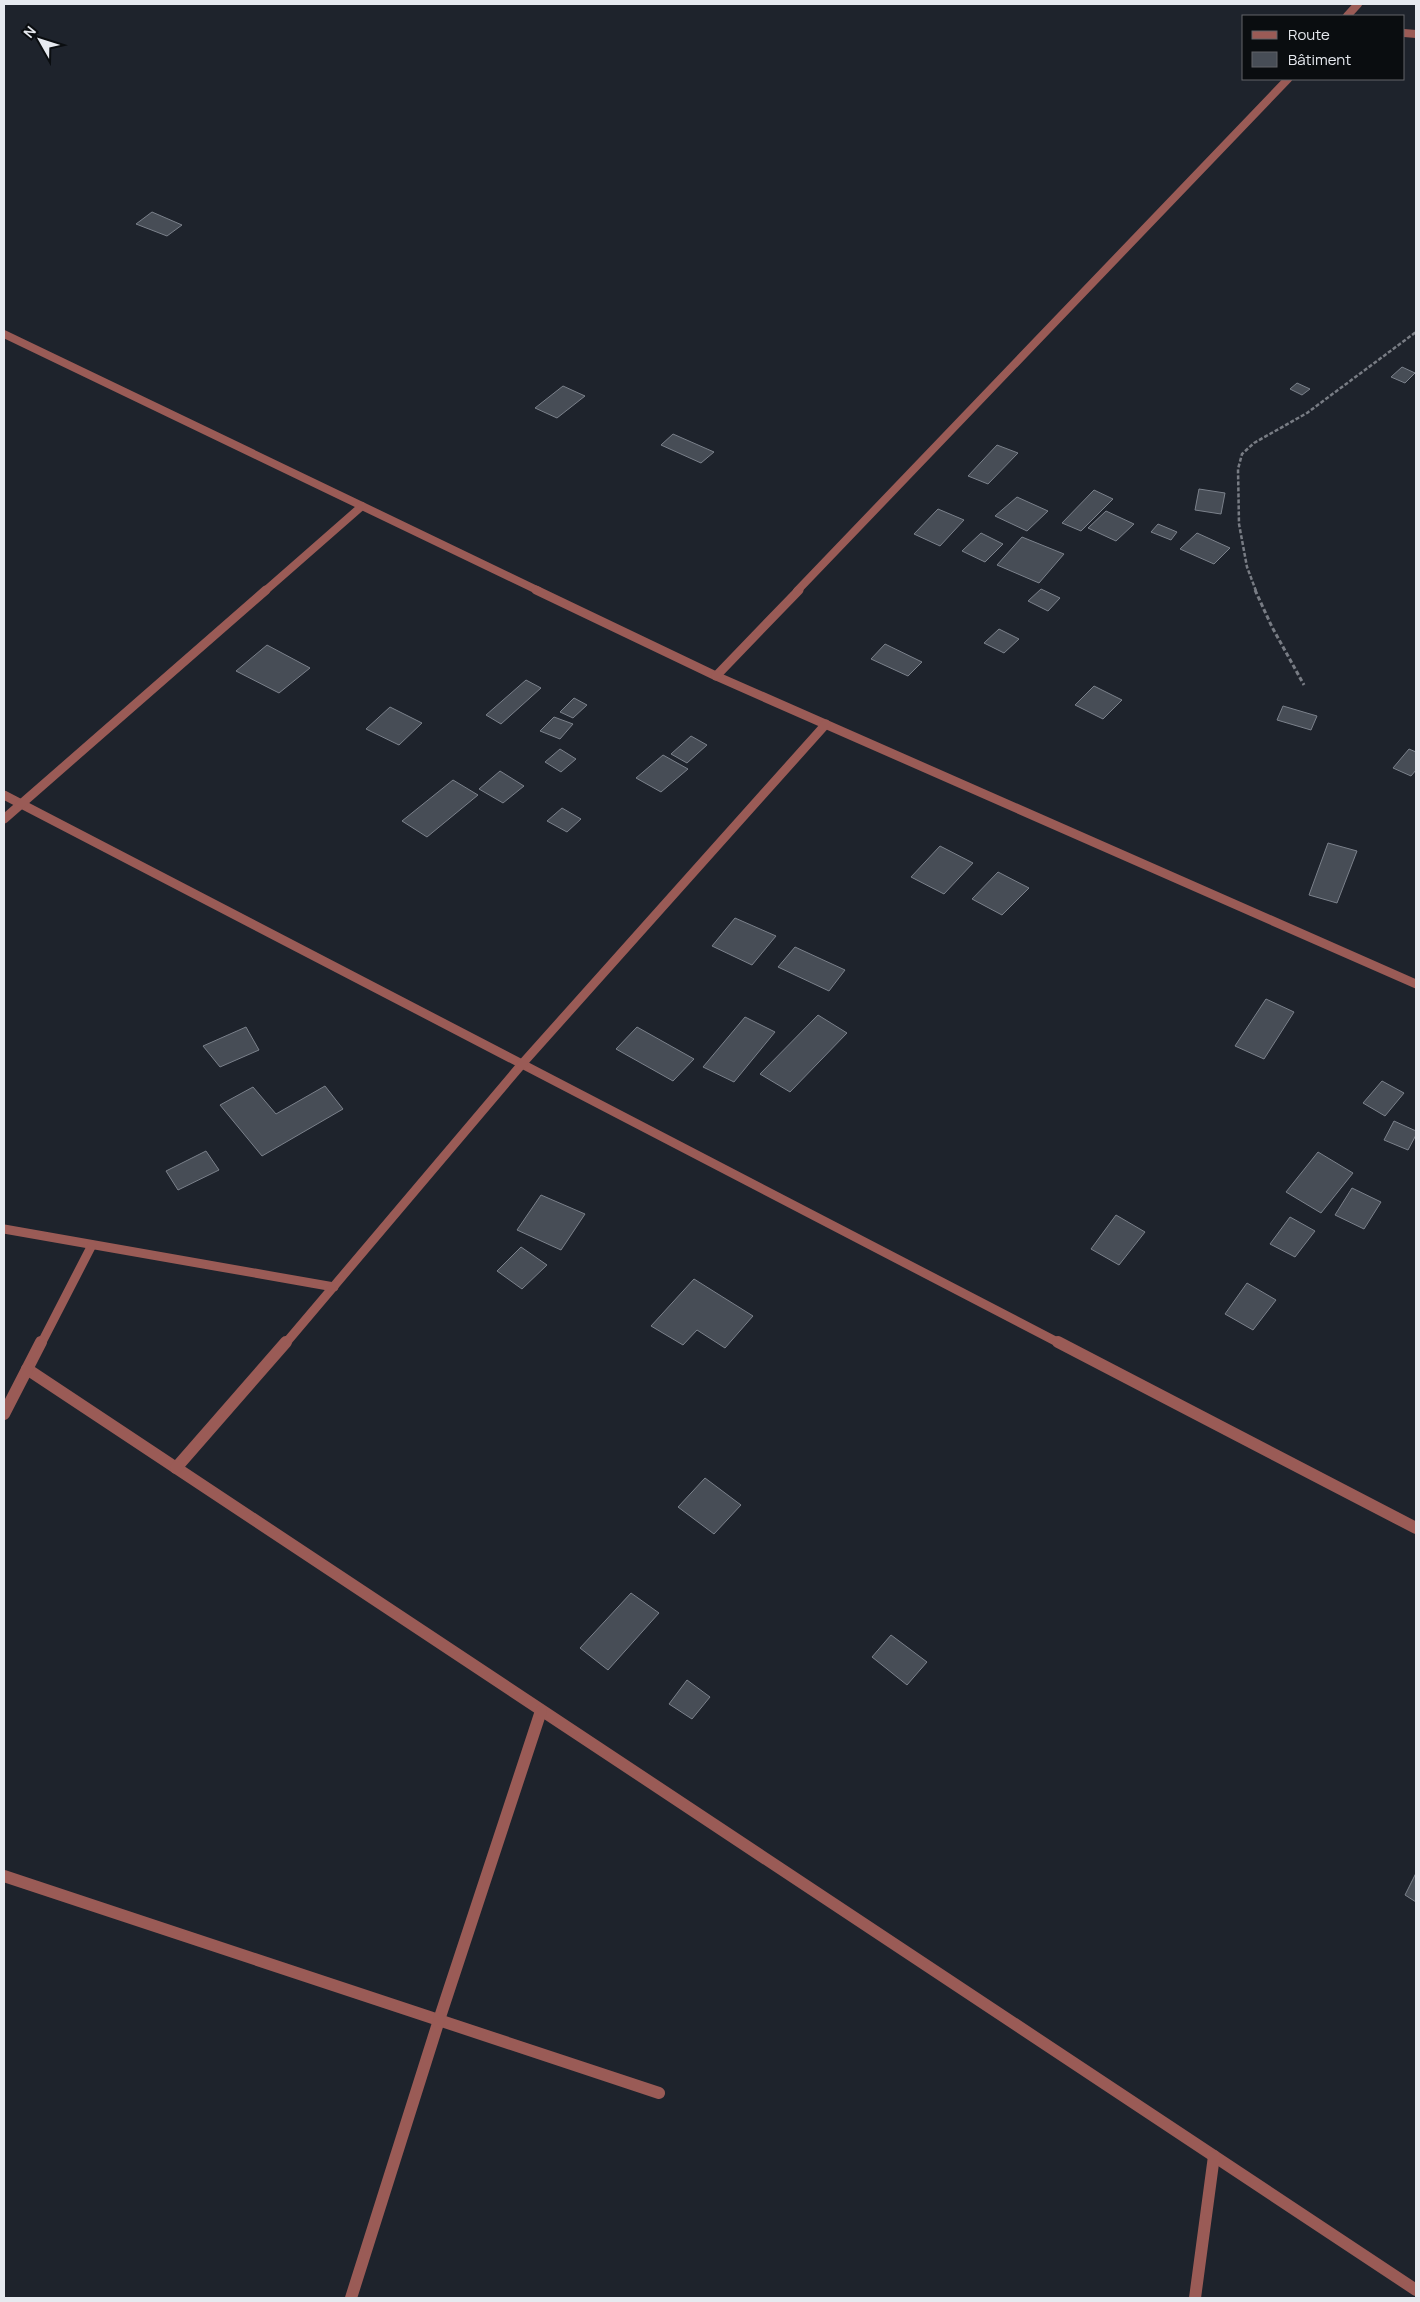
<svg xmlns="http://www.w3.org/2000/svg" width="1420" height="2302" font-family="Manrope,sans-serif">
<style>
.building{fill:#474d56;stroke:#7b818b}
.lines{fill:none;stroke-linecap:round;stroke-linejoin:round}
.path-far1{stroke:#787c84;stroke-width:2.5;stroke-dasharray:4 2;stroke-linecap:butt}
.path{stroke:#787c84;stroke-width:3;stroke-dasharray:4.5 2.5;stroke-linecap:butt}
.street-far2{stroke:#9a5b56;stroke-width:8}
.street-far1{stroke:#9a5b56;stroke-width:9}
.street{stroke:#9a5b56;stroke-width:12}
</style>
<rect width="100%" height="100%" fill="#1e232c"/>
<!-- building -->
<g class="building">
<path d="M152,212L182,225L167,236L136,224Z"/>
<path d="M1402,367L1415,373L1405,383L1391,377Z"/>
<path d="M1297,383L1310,389L1302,395L1290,389Z"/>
<path d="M563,386L585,396L557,418L535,408Z"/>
<path d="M673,434L714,452L701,463L661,445Z"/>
<path d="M997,445L1018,453L988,484L968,476Z"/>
<path d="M1199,489L1225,493L1221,514L1195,510Z"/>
<path d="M1094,490L1113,499L1081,531L1062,523Z"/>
<path d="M1017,497L1048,511L1027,531L995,516Z"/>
<path d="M938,509L964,520L940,546L914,534Z"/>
<path d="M1106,511L1134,524L1116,541L1088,528Z"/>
<path d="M1158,524L1177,532L1171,540L1151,532Z"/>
<path d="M981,533L1003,544L985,562L962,551Z"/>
<path d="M1197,533L1230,548L1214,564L1180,549Z"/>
<path d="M1022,537L1064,554L1039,583L997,565Z"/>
<path d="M1041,589L1060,598L1048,611L1028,601Z"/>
<path d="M999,629L1019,639L1004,653L984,643Z"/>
<path d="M885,644L922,662L908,676L871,659Z"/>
<path d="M267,645L310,668L279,693L236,671Z"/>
<path d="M526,680L541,688L501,724L486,715Z"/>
<path d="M1094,686L1122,700L1103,719L1075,705Z"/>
<path d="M574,698L587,705L573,718L560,712Z"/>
<path d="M1283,706L1317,716L1311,730L1277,720Z"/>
<path d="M390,707L422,723L399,745L366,729Z"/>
<path d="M554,717L573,724L560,739L540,731Z"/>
<path d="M691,736L707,745L687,763L671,754Z"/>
<path d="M560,749L576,759L561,772L545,762Z"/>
<path d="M1409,749L1416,752V770L1411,776L1393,768Z"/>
<path d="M663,755L688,769L661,792L636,778Z"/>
<path d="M500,771L524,786L503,803L479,789Z"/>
<path d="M453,780L478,795L427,837L402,821Z"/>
<path d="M562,808L581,819L567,832L547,821Z"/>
<path d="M1328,843L1357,851L1337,903L1309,895Z"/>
<path d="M940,846L973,863L944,894L911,877Z"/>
<path d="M998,872L1029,888L1002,915L972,899Z"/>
<path d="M735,918L776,936L752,965L712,946Z"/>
<path d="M795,947L845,970L829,991L778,967Z"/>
<path d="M1266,999L1294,1012L1264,1059L1235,1046Z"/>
<path d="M818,1015L847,1033L790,1092L760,1074Z"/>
<path d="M745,1017L775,1032L734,1082L703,1067Z"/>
<path d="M246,1027L259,1050L220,1067L203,1046Z"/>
<path d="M637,1027L694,1059L673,1081L616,1049Z"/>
<path d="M1382,1081L1404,1093L1385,1116L1363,1103Z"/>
<path d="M325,1086L343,1109L262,1156L220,1105L253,1087L276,1114Z"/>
<path d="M1394,1121L1416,1131V1135L1408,1150L1384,1140Z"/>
<path d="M206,1151L219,1170L178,1190L166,1171Z"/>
<path d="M1318,1152L1353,1173L1321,1213L1286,1192Z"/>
<path d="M1352,1188L1381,1202L1364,1229L1335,1215Z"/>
<path d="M541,1195L585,1214L561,1250L517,1230Z"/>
<path d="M1116,1215L1145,1232L1119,1265L1091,1249Z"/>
<path d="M1290,1217L1315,1231L1295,1257L1270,1244Z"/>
<path d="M521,1247L547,1265L522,1289L497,1271Z"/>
<path d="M694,1279L753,1316L725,1348L697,1330L683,1345L651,1326Z"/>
<path d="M1247,1283L1276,1300L1253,1330L1225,1314Z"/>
<path d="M705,1478L741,1505L714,1534L678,1507Z"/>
<path d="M631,1593L659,1613L608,1670L580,1648Z"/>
<path d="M891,1635L927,1662L907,1685L872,1657Z"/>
<path d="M687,1680L710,1697L692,1719L669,1704Z"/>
<path d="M1416,1873V1902L1405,1895Z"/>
</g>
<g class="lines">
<!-- path-far1 -->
<path class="path-far1" d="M1256,591L1247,567L1239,524L1238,469L1242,454L1254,443L1307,413L1416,332"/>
<!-- path -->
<path class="path" d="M1255,590L1272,627L1304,685"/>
<!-- street-far2 -->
<g class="street-far2">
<path d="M1347,16L1358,4"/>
<path d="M1404,33L1416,34"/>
<path d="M4,334L539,591"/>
<path d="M265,591L362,506"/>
<path d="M797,591L1288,79"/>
</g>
<!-- street-far1 -->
<g class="street-far1">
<path d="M536,590L716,676L1416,984"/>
<path d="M716,676L799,590"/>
<path d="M4,795L1061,1344"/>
<path d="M4,819L266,590"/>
<path d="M4,1229L334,1287"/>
<path d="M41,1344L92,1245"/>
<path d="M285,1344L522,1064L826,724"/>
</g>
<!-- street -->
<g class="street">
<path d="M1058,1342L1416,1528"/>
<path d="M27,1369L1416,2290"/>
<path d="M4,1414L41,1342"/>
<path d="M176,1468L286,1342"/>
<path d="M4,1876L659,2093"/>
<path d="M351,2298L439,2020L541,1711"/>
<path d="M1195,2298L1214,2156"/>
</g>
</g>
<!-- border -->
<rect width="1420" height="2302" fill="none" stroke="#e6e9ef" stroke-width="10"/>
<!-- legend -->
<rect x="1242" y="15" width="162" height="65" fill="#0a0d10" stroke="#626569"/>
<rect x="1252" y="31" width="25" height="8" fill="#9a5b56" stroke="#626569"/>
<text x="1288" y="40" font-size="15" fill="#e6e9ef">Route</text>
<rect x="1252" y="52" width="25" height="15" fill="#474d56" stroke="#626569"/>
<text x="1288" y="65" font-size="15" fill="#e6e9ef">Bâtiment</text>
<!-- north arrow -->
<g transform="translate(40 40) rotate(309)" stroke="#0a0d10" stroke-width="4" paint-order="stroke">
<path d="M0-4L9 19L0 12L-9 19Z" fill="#e6e9ef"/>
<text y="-8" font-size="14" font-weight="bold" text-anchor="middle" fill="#e6e9ef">N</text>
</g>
</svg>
